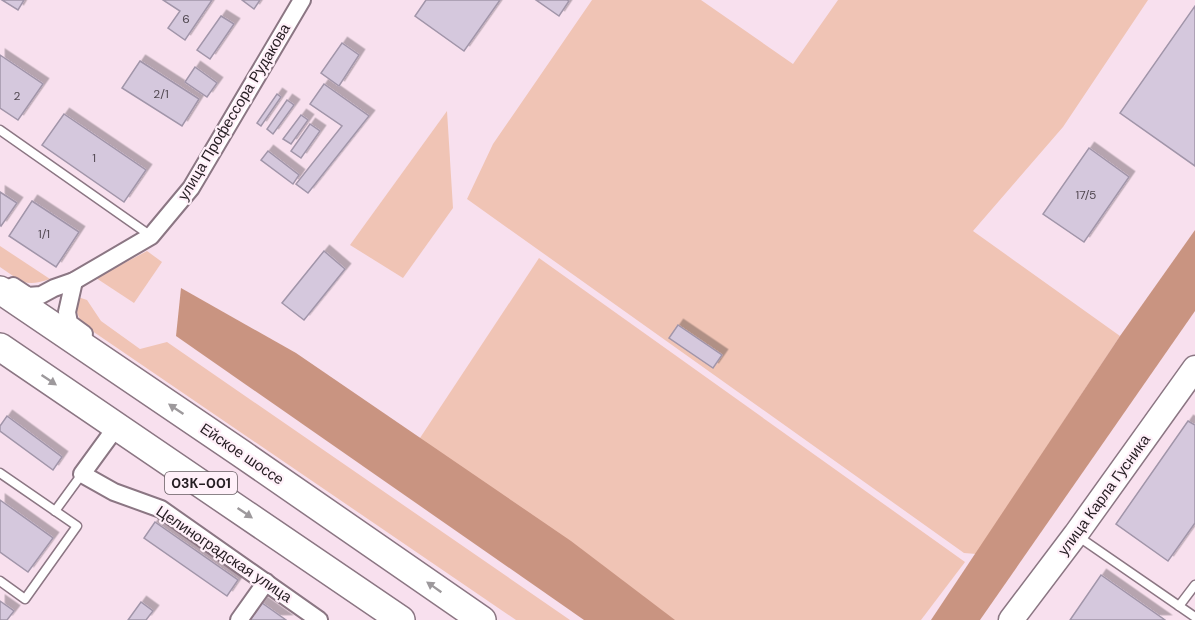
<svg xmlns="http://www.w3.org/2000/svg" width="1195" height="620" font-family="'DM Sans',sans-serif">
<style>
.green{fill:#f0c4b5}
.forest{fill:#c99481}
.building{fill:#d5c8dd;stroke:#a195a9;stroke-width:1.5;filter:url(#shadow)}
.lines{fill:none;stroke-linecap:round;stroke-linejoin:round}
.lane-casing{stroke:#8b7683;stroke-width:11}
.street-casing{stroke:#8b7683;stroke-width:20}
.secondary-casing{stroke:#8b7683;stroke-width:27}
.primary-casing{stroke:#8b7683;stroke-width:30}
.lane{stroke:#fff;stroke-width:8}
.street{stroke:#fff;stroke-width:16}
.secondary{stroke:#fff;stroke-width:24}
.primary{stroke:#fff;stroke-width:27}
.oneway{fill:#9d999c}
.labels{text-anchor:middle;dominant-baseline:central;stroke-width:4.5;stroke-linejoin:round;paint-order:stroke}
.number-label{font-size:12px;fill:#514851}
.shield{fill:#fff0f9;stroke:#665c62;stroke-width:1.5}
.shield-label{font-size:14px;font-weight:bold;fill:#251d22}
.street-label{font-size:15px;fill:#251d22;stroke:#fff0f9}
</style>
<defs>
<filter id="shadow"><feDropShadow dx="5.5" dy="-5.5" stdDeviation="0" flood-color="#0004"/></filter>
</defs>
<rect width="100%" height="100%" fill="#f8e0ee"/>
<!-- green -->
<g class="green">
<path d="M592,0H701L793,64L838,0H1148L1063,127L973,231L1120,336L976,554L964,553L467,199L493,144Z"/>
<path d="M447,111L453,208L403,278L350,245Z"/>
<path d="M0,246L50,279C24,288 21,281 0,267Z"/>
<path d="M147,251L162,262L134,303L96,278Z"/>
<path d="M539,258L965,562L921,620H673L418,441Z"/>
<path d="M78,297L87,300L101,321L140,349L167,342L570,620H516L82,324L75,308Z"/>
</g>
<!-- forest -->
<g class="forest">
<path d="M1195,230V311L980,620H931L1120,336Z"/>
<path d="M181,288L296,353L571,541L675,620H584L176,336Z"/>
</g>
<!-- building -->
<g class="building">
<path d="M2,0H24L18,10Z"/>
<path d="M163,0H212L185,40L168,28L180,11Z"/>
<path d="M242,0H260L254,9Z"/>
<path d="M426,0H500L464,51L415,16Z"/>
<path d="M536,0H567L569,1L559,16Z"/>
<path d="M1195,6V166L1120,113Z"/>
<path d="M221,16L234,24L210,59L197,50Z"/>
<path d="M342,43L359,55L339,86L321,73Z"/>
<path d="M0,55L43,84L18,120L0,108Z"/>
<path d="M140,61L199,99L182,126L122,88Z"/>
<path d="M195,67L217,83L207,97L185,82Z"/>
<path d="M324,84L369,116L308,193L296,184L342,126L310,104Z"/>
<path d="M277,94L281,97L261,126L257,123Z"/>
<path d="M287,100L294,105L273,134L267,129Z"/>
<path d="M64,114L146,170L124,202L42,145Z"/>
<path d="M301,115L308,120L291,144L283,139Z"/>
<path d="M310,124L320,131L301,158L291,151Z"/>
<path d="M1089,148L1129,177L1084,242L1043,214Z"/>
<path d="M268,151L299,175L293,184L261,160Z"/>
<path d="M0,192L17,203L1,226L0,225Z"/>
<path d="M32,201L79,232L56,267L9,236Z"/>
<path d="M324,251L345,269L304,320L282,303Z"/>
<path d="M678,325L722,355L713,368L669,338Z"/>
<path d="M7,416L62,457L53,470L0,431V426Z"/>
<path d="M1188,421L1195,425V523L1168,561L1116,524Z"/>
<path d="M0,500L53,538L28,572L0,552Z"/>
<path d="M155,522L238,580L227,596L144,538Z"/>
<path d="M1101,575L1165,620H1070Z"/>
<path d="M0,601L14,611L7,620H0Z"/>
<path d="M141,602L153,611L146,620H128Z"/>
<path d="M262,603L286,620H250Z"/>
</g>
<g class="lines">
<defs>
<g id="lane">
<path d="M0,130L151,236"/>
<path d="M0,473L77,526L25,599L0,581"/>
<path d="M55,511L82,474"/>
<path d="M1076,535L1195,617"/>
<path d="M1179,606L1195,585"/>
</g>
<g id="street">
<path d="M74,281L67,312L69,323L84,334"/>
<path d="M13,286L28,296L41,295L54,288L74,281L151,236L191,188L302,0"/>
<path d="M117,426L82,474L114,492L161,509L319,620"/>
<path d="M239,620L266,582"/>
</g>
<path id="secondary" d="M1011,620L1076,534L1195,368"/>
<g id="primary">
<path d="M0,290L242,454L482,620"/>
<path d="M0,347L401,620"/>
</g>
</defs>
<!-- lane casing -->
<use href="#lane" class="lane-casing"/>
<!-- street casing -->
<use href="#street" class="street-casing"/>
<!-- secondary casing -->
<use href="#secondary" class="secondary-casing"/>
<!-- primary casing -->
<use href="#primary" class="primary-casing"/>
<!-- lane -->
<use href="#lane" class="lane"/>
<!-- street -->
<use href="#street" class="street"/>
<!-- secondary -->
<use href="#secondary" class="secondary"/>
<!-- primary -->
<use href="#primary" class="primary"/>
</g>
<!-- one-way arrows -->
<defs><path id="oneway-solid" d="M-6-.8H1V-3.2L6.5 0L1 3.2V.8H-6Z" transform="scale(1.5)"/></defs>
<g class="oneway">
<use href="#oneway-solid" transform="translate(49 380) rotate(34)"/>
<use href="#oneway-solid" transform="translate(176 409) rotate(-146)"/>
<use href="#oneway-solid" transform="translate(245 513) rotate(34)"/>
<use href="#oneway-solid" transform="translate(434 587) rotate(-145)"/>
</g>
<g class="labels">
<!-- number labels -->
<g class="number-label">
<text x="186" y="19">6</text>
<text x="161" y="94">2/1</text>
<text x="17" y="96">2</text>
<text x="94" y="158">1</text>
<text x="1086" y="195">17/5</text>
<text x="44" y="234">1/1</text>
</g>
<!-- shield labels -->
<rect class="shield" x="165" y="472" width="72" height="22" rx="4.5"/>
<g class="shield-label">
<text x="201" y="483">03К-001</text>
</g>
<!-- street labels -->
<g class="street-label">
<text transform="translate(234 112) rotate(-59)">улица Профессора Рудакова</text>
<text transform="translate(242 454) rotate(34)">Ейское шоссе</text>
<text transform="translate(1104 495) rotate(-54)">улица Карла Гусника</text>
<text transform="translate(224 554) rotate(34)">Целиноградская улица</text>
</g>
</g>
</svg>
